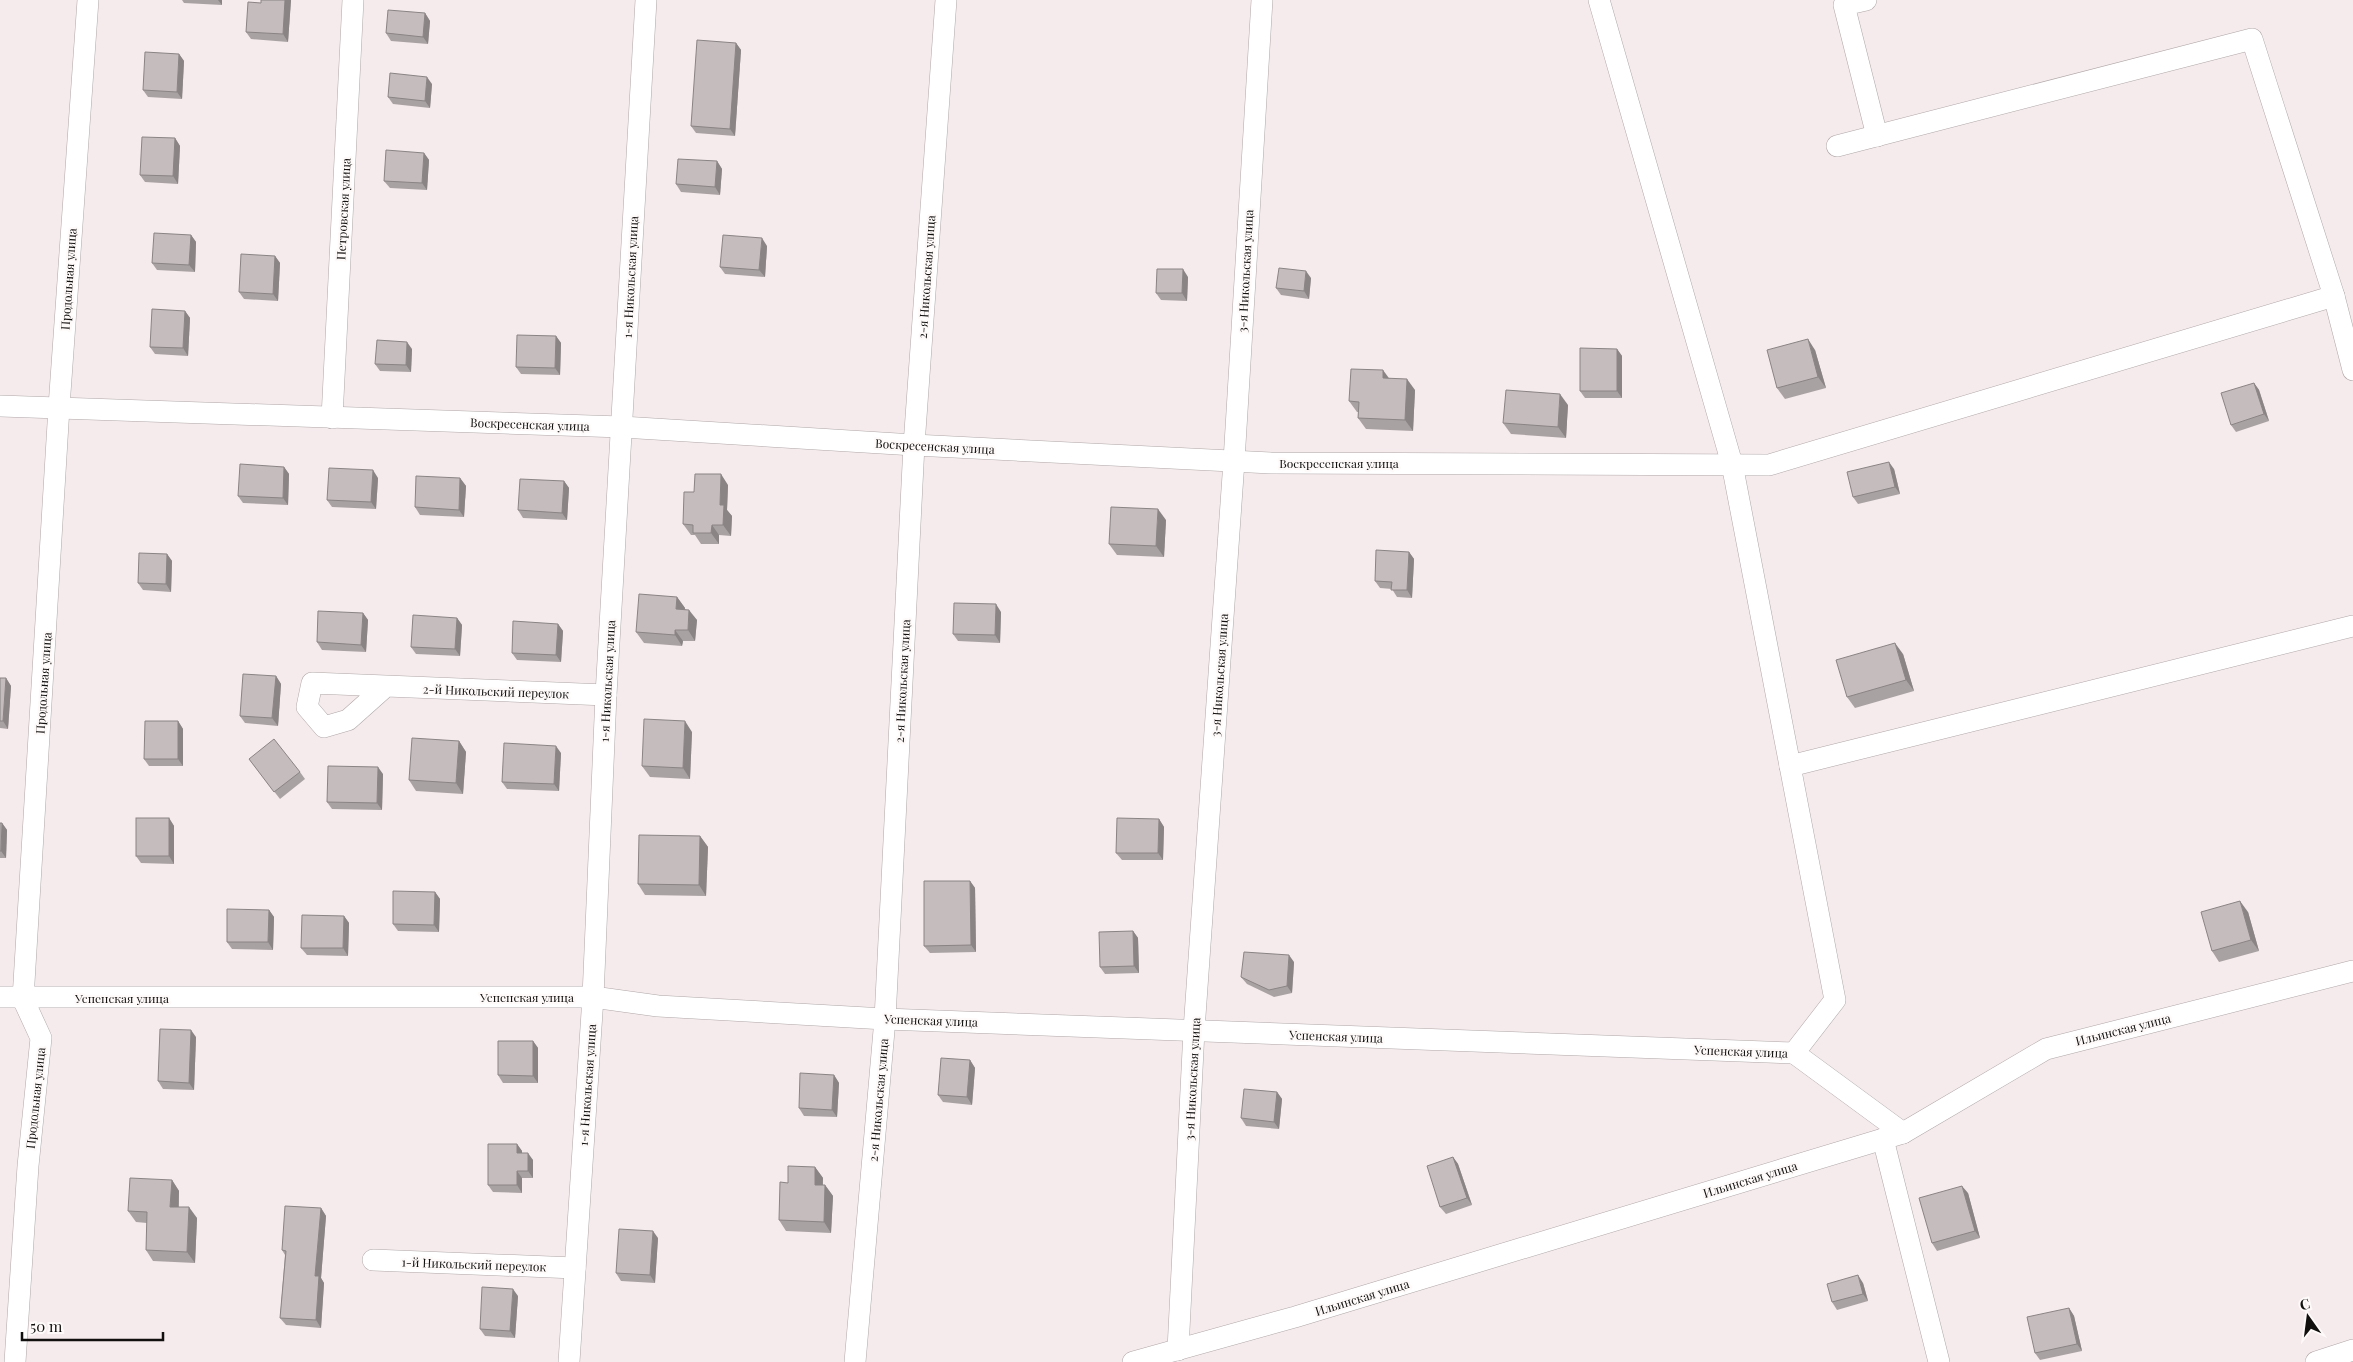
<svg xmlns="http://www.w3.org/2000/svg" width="2353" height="1362" font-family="'Playfair Display',serif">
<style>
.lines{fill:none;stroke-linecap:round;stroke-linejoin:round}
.minor-casing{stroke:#b0a7a8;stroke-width:22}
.minor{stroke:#fff;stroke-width:21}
.wall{fill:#a9a2a3}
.shaded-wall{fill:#8a8484}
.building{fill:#c5bcbd;stroke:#8a8484}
.labels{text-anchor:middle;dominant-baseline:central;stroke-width:4.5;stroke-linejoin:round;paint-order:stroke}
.street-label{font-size:12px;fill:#120f0f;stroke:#fefafa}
</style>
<rect width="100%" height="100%" fill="#f5ebec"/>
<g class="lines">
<defs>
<g id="minor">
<path d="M1599,0L1732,464L1835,1000L1794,1053"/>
<path d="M1866,0L1844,5L1877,136"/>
<path d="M1837,146L2252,39L2334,296L2353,370"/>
<path d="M0,406L622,427L914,445L1271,463L1769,465L2334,296"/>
<path d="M332,418L353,0"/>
<path d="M385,687L348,720L324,727L307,707L312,683L606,695"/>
<path d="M1790,766L2353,626"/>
<path d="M0,997H593L658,1006L885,1019L1794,1053"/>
<path d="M1794,1053L1903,1133"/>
<path d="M1883,1139L1939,1362"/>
<path d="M373,1260L575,1268"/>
<path d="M1178,1350L1194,1030L1234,461L1262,0"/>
<path d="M15,1362L28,1166L41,1038L23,999L59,407L88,0"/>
<path d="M569,1362L593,997L606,695L646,0"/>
<path d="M855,1362L885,1019L914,445L946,0"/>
<path d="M1133,1362L1295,1317L1903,1133L2046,1049L2353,971"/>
<path d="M2316,1362L2353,1350"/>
</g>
</defs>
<!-- minor casing -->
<use href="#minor" class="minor-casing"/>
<!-- minor -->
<use href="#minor" class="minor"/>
</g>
<!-- wall -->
<g class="wall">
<path d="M182,0H222V5L184,3Z"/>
<path d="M261,0H291L288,42L251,39L246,32L261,3Z"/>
<path d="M425,13L430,21L428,44L391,41L386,33Z"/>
<path d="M736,43L741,50L735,136L696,133L691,126Z"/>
<path d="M179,54L184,61L182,99L148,97L143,90Z"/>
<path d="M432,84L430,108L393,104L388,97Z"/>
<path d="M175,138L180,146L178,184L145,182L140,175Z"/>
<path d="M424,153L429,160L427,190L390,188L384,181Z"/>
<path d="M717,161L722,169L720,195L681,192L676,184Z"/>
<path d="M191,235L196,242L195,272L157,270L152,263Z"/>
<path d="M767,246L765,277L725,274L720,267Z"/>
<path d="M275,256L280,263L278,301L244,299L239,292Z"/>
<path d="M1188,277L1187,301L1161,300L1156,293Z"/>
<path d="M1311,278L1309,299L1281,295L1276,288Z"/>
<path d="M185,311L190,318L188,356L155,354L150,347Z"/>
<path d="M556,336L561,343L560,375L521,374L516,367Z"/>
<path d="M412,349L411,372L380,371L375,364Z"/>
<path d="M1617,349L1622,356V398H1585L1580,391Z"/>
<path d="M1815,350L1826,388L1785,399L1777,388Z"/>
<path d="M1389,378L1415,390L1413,431L1366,429L1358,418V412H1357L1349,401Z"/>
<path d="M2254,383L2259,390L2269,421L2236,432L2231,425Z"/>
<path d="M1568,405L1566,438L1511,434L1503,423Z"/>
<path d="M284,467L289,474L288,505L243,503L238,496Z"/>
<path d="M1894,469L1900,494L1858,504L1853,497Z"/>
<path d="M378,478L376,509L332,507L327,500Z"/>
<path d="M460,478L466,486L464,517L420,515L415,507Z"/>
<path d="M564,481L569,488L567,520L523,518L518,510Z"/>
<path d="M728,485L727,510L732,516L731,536L719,535V544H701L695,535H691L683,524Z"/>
<path d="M1166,520L1164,557L1117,555L1109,544Z"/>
<path d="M1409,552L1414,559L1412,598L1397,597L1392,589L1380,588L1375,581Z"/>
<path d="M167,554L172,561L171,592L143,590L138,583Z"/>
<path d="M677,597L685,608V609L697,620L695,641H683L682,646L644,643L636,632Z"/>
<path d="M1001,612L1000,643L958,641L953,634Z"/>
<path d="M363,613L368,620L366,652L322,650L317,642Z"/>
<path d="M457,618L462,625L460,656L416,654L411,647Z"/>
<path d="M558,624L563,631L561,662L517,660L512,653Z"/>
<path d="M1903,654L1914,691L1855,708L1847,697Z"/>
<path d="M276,676L281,684L278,726L245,723L240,716Z"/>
<path d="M0,678H6L11,686L8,729L0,728Z"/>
<path d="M178,721L183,729V766H149L144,759Z"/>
<path d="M692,732L690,779L650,777L642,766Z"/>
<path d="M459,741L466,752L463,794L416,791L409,780Z"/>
<path d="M561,753L559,791L507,789L502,782Z"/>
<path d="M249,759L300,772L305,779L280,799Z"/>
<path d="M383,774L382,810L332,809L327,802Z"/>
<path d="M169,818L174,826V864L141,863L136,856Z"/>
<path d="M1159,819L1164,827L1163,860H1122L1116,853Z"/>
<path d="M0,823H2L7,830L6,858H0Z"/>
<path d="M700,836L708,847L706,896L645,895L638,884Z"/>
<path d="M970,881L975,888L976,952L930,953L924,946Z"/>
<path d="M435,892L440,899L439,932L398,931L393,924Z"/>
<path d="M269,910L274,917L273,950L232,949L227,942Z"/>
<path d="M2248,912L2259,951L2219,962L2212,951Z"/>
<path d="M344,916L349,923L348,956L307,955L301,948Z"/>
<path d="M1133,931L1138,938L1139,973L1105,974L1100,967Z"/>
<path d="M1294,962L1292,993L1274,997L1247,984L1241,977Z"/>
<path d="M196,1037L194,1090L163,1089L158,1081Z"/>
<path d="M533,1041L538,1048V1083H503L498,1075Z"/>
<path d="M970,1060L975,1068L972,1105L943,1102L938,1095Z"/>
<path d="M834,1075L839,1083L837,1117L804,1116L799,1108Z"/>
<path d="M1277,1092L1282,1099L1279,1129L1246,1126L1241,1118Z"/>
<path d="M517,1144L522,1151V1153L533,1160V1178H522V1193L493,1192L488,1185Z"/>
<path d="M1453,1157L1458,1164L1472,1205L1446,1214L1440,1207Z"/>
<path d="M815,1167L823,1178V1185H825L833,1196L831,1233L786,1231L779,1220Z"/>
<path d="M172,1180L179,1191V1207L197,1218L195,1263L153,1261L146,1250L147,1223L136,1222L128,1211Z"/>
<path d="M1968,1193L1980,1238L1937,1251L1932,1243Z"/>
<path d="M321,1208L326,1216L321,1278L324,1283L321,1328L286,1325L280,1318L285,1255L282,1250Z"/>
<path d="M658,1238L655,1283L621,1281L616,1273Z"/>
<path d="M1863,1283L1868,1301L1837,1310L1832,1302Z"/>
<path d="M518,1296L515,1338L485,1336L480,1329Z"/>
<path d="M2069,1308L2074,1316L2082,1351L2040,1360L2035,1353Z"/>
</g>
<!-- shaded-wall -->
<g class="shaded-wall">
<path d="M218,0H222V5Z"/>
<path d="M285,0H291L288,42L283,34Z"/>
<path d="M425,13L430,21L428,44L423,37Z"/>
<path d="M736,43L741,50L735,136L730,129Z"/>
<path d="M179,54L184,61L182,99L177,92Z"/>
<path d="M427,77L432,84L430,108L425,101Z"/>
<path d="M175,138L180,146L178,184L173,176Z"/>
<path d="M424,153L429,160L427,190L422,183Z"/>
<path d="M717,161L722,169L720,195L715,187Z"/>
<path d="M191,235L196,242L195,272L189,265Z"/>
<path d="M762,238L767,246L765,277L759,270Z"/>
<path d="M275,256L280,263L278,301L273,294Z"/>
<path d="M1183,269L1188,277L1187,301L1182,293Z"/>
<path d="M1306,271L1311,278L1309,299L1304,291Z"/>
<path d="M185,311L190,318L188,356L183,348Z"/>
<path d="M556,336L561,343L560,375L555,368Z"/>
<path d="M1808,339L1815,350L1826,388L1818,377Z"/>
<path d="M407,342L412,349L411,372L406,365Z"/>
<path d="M1617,349L1622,356V398L1617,391Z"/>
<path d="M1383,370L1391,381L1383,378Z"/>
<path d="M1407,379L1415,390L1413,431L1405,420Z"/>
<path d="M2254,383L2259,390L2269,421L2264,414Z"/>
<path d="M1560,394L1568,405L1566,438L1558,427Z"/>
<path d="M1889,462L1894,469L1900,494L1895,487Z"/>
<path d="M284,467L289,474L288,505L283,498Z"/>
<path d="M373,470L378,478L376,509L371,502Z"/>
<path d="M721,474L728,485L727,510L732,516L731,536L723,525L720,505Z"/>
<path d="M460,478L466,486L464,517L459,510Z"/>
<path d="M564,481L569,488L567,520L562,513Z"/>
<path d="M1158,509L1166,520L1164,557L1156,546Z"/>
<path d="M712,525L719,535V544L711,533Z"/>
<path d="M1409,552L1414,559L1412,598L1407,590Z"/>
<path d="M167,554L172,561L171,592L166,584Z"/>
<path d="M677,597L685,608L684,619L676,609Z"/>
<path d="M996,604L1001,612L1000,643L995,635Z"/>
<path d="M689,610L697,620L695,641L688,630Z"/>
<path d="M363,613L368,620L366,652L361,645Z"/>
<path d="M457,618L462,625L460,656L455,649Z"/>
<path d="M558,624L563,631L561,662L556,655Z"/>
<path d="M675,630L683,641L682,646L675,635Z"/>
<path d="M1895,643L1903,654L1914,691L1906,680Z"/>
<path d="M276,676L281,684L278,726L272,718Z"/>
<path d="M6,678L11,686L8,729L3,721Z"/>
<path d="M178,721L183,729V766L178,759Z"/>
<path d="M685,721L692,732L690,779L683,768Z"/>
<path d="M459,741L466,752L463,794L456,783Z"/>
<path d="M556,746L561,753L559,791L554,784Z"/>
<path d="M378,767L383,774L382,810L377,803Z"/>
<path d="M169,818L174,826V864L169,856Z"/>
<path d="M1159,819L1164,827L1163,860L1158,853Z"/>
<path d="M2,823L7,830L6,858L1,851Z"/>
<path d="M700,836L708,847L706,896L699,885Z"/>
<path d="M970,881L975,888L976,952L971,945Z"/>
<path d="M435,892L440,899L439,932L434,925Z"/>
<path d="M2240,901L2248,912L2259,951L2251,940Z"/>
<path d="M269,910L274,917L273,950L268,942Z"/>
<path d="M344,916L349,923L348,956L343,948Z"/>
<path d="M1133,931L1138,938L1139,973L1134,966Z"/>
<path d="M1289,955L1294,962L1292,993L1287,986Z"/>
<path d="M191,1030L196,1037L194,1090L189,1083Z"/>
<path d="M533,1041L538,1048V1083L533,1076Z"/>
<path d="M970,1060L975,1068L972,1105L967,1097Z"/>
<path d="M834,1075L839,1083L837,1117L832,1110Z"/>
<path d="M1277,1092L1282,1099L1279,1129L1274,1122Z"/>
<path d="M517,1144L522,1151V1160L517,1153Z"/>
<path d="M528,1153L533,1160V1178L528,1171Z"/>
<path d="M1453,1157L1458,1164L1472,1205L1467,1198Z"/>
<path d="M815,1167L823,1178L822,1196L815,1185Z"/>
<path d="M517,1171L522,1178V1193L517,1185Z"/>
<path d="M172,1180L179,1191L178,1217L170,1207Z"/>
<path d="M825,1185L833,1196L831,1233L824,1222Z"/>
<path d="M1962,1186L1968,1193L1980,1238L1975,1231Z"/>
<path d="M189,1207L197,1218L195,1263L187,1252Z"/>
<path d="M321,1208L326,1216L321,1278L324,1283L321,1328L316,1320L315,1276Z"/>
<path d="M653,1231L658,1238L655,1283L650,1275Z"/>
<path d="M1858,1275L1863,1283L1868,1301L1863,1294Z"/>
<path d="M513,1289L518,1296L515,1338L510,1331Z"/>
<path d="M2069,1308L2074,1316L2082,1351L2077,1344Z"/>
</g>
<!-- building -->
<g class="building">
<path d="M261,0H285L283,34L246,32L248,2L261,3Z"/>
<path d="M388,10L425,13L423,37L386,33Z"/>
<path d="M697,40L736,43L730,129L691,126Z"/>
<path d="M145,52L179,54L177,92L143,90Z"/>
<path d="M390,73L427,77L425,101L388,97Z"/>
<path d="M142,137L175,138L173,176L140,175Z"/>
<path d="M386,150L424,153L422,183L384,181Z"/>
<path d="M678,159L717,161L715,187L676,184Z"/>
<path d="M154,233L191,235L189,265L152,263Z"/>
<path d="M723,235L762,238L759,270L720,267Z"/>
<path d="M241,254L275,256L273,294L239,292Z"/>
<path d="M1279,268L1306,271L1304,291L1276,288Z"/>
<path d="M1157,269H1183L1182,293H1156Z"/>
<path d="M152,309L185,311L183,348L150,347Z"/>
<path d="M517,335L556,336L555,368L516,367Z"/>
<path d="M1808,339L1818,377L1777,388L1767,350Z"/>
<path d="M377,340L407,342L406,365L375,364Z"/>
<path d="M1580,348L1617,349V391H1580Z"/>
<path d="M1351,369L1383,370V378L1407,379L1405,420L1358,418L1359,402L1349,401Z"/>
<path d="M2254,383L2264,414L2231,425L2221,393Z"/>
<path d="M1506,390L1560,394L1558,427L1503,423Z"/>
<path d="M1889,462L1895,487L1853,497L1847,472Z"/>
<path d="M240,464L284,467L283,498L238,496Z"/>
<path d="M329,468L373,470L371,502L327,500Z"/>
<path d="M695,474H721L720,505H724L723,525H712L711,533H693V525L683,524L684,492H694Z"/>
<path d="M416,476L460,478L459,510L415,507Z"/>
<path d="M520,479L564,481L562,513L518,510Z"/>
<path d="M1111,507L1158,509L1156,546L1109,544Z"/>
<path d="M1376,550L1409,552L1407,590H1391L1392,582L1375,581Z"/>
<path d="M139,553L167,554L166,584L138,583Z"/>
<path d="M639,594L677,597L676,609L689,610L688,630H675V635L636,632Z"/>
<path d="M954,603L996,604L995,635L953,634Z"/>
<path d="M318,611L363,613L361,645L317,642Z"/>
<path d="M413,615L457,618L455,649L411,647Z"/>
<path d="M513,621L558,624L556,655L512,653Z"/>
<path d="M1895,643L1906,680L1847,697L1836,660Z"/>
<path d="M243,674L276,676L272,718L240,716Z"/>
<path d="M0,678H6L3,721H0Z"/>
<path d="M644,719L685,721L683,768L642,766Z"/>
<path d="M145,721H178V759H144Z"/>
<path d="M412,738L459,741L456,783L409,780Z"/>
<path d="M274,739L300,772L274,792L249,759Z"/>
<path d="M504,743L556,746L554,784L502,782Z"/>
<path d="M328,766L378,767L377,803L327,802Z"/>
<rect x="136" y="818" width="33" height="38"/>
<path d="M1117,818L1159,819L1158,853H1116Z"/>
<path d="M0,823H2L1,851H0Z"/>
<path d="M639,835L700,836L699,885L638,884Z"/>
<path d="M924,881H970L971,945L924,946Z"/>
<path d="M393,891L435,892L434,925L393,924Z"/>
<path d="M2240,901L2251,940L2212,951L2201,912Z"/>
<path d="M227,909L269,910L268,942H227Z"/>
<path d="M302,915L344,916L343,948H301Z"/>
<path d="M1133,931L1134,966L1100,967L1099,932Z"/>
<path d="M1244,952L1289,955L1287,986L1269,990L1241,977Z"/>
<path d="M160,1029L191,1030L189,1083L158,1081Z"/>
<path d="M498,1041H533V1076L498,1075Z"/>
<path d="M941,1058L970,1060L967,1097L938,1095Z"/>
<path d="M800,1073L834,1075L832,1110L799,1108Z"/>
<path d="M1244,1089L1277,1092L1274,1122L1241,1118Z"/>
<path d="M488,1144H517V1153H528V1171H517V1185H488Z"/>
<path d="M1453,1157L1467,1198L1440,1207L1427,1166Z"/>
<path d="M788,1166L815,1167V1185H825L824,1222L779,1220L780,1182L788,1183Z"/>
<path d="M130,1178L172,1180L170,1207H189L187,1252L146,1250L147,1212L128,1211Z"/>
<path d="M1962,1186L1975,1231L1932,1243L1919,1198Z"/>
<path d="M285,1206L321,1208L315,1276H319L316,1320L280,1318L286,1251L282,1250Z"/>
<path d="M619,1229L653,1231L650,1275L616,1273Z"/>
<path d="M1858,1275L1863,1294L1832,1302L1827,1284Z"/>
<path d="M482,1287L513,1289L510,1331L480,1329Z"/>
<path d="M2069,1308L2077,1344L2035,1353L2027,1317Z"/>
</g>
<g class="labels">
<!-- street labels -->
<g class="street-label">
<text transform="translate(343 209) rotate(-87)">Петровская улица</text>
<text transform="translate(1245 271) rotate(-87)">3-я Никольская улица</text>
<text transform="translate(630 277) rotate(-87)">1-я Никольская улица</text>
<text transform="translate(926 277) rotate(-86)">2-я Никольская улица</text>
<text transform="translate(68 279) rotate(-86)">Продольная улица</text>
<text transform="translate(530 424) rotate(2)">Воскресенская улица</text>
<text transform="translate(935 446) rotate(3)">Воскресенская улица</text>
<text x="1339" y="463">Воскресенская улица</text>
<text transform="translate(1219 675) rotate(-86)">3-я Никольская улица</text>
<text transform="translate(607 681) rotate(-87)">1-я Никольская улица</text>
<text transform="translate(902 681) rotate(-87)">2-я Никольская улица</text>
<text transform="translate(43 683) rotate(-86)">Продольная улица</text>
<text transform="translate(496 691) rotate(2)">2-й Никольский переулок</text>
<text x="527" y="997">Успенская улица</text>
<text x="122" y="998">Успенская улица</text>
<text transform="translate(931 1020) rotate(2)">Успенская улица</text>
<text transform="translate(2123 1029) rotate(-14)">Ильинская улица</text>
<text transform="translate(1336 1036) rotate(2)">Успенская улица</text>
<text transform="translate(1741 1051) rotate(2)">Успенская улица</text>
<text transform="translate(1192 1079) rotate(-87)">3-я Никольская улица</text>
<text transform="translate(587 1085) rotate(-86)">1-я Никольская улица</text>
<text transform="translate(35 1098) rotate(-84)">Продольная улица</text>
<text transform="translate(878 1100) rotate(-85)">2-я Никольская улица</text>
<text transform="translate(1750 1179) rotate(-17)">Ильинская улица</text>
<text transform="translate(474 1264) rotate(2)">1-й Никольский переулок</text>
<text transform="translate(1362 1297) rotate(-17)">Ильинская улица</text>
</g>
</g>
<!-- north arrow -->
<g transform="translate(2308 1317) rotate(346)" stroke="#fefafa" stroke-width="4" paint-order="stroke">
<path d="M0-4L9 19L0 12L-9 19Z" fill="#120f0f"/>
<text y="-8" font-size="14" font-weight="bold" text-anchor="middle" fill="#120f0f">С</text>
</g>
<!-- scale -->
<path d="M22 1332v8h141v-8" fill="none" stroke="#120f0f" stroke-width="2.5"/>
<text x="30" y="1332" font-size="15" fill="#120f0f" stroke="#fefafa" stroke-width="4" paint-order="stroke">50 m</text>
</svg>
